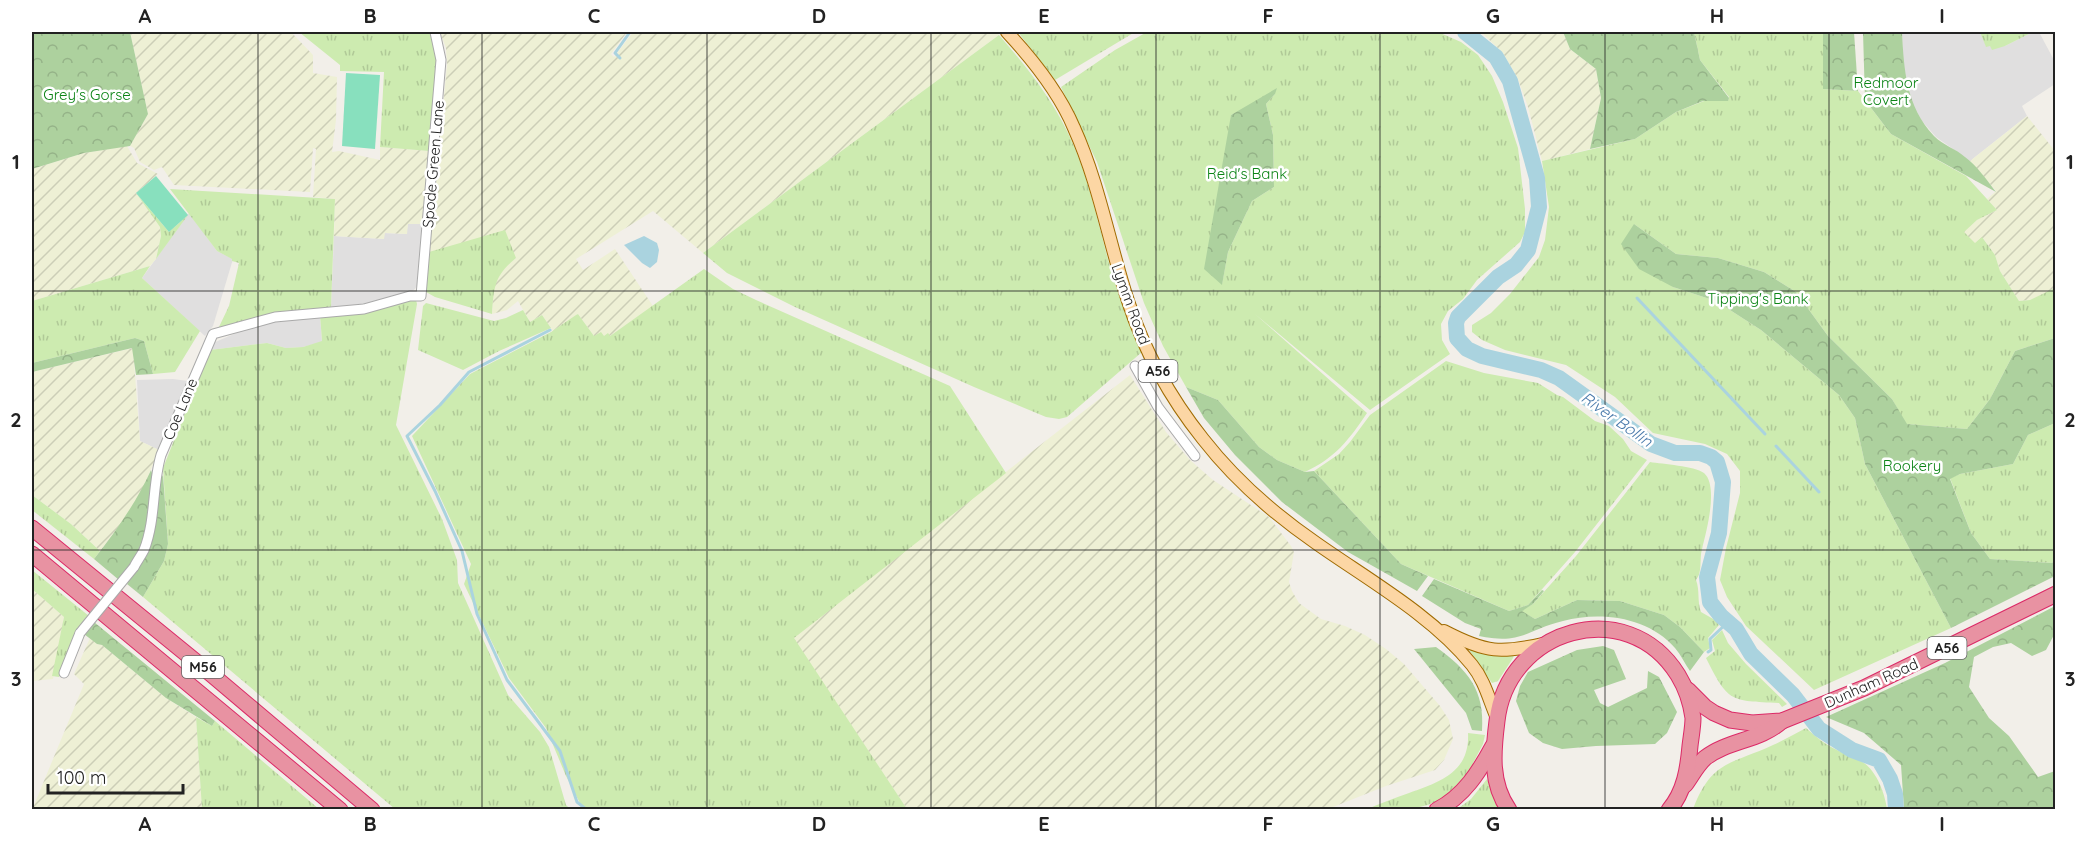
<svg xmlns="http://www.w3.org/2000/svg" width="2087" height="841" font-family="Quicksand,sans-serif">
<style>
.residential{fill:#e0dfdf}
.farmland{fill:url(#farmland-furrows)}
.grass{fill:url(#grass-tufts);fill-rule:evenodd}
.forest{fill:url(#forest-crowns)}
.pitch{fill:#88e0be}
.water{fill:#aad3df}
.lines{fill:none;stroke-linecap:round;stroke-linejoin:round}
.stream{stroke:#aad3df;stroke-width:3}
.river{stroke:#aad3df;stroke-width:16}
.minor-casing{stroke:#a9a9a9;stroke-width:11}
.major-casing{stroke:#a06b00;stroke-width:14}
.highway-casing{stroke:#dc2a67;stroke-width:17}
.minor{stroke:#fff;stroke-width:9}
.major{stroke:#fcd6a4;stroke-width:12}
.highway{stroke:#e892a2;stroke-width:15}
.minor-bridge-casing{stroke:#a9a9a9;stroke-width:11;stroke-linecap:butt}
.minor-bridge{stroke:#fff;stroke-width:9}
.grid{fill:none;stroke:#222;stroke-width:1.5;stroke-opacity:0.55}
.labels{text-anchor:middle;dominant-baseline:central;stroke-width:5;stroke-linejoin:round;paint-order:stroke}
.shield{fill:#fff;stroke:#646464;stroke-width:1.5}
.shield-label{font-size:14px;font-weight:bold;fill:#222}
.park-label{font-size:15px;fill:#0c8416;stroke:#fff}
.street-label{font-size:15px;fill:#222;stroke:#fff}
.water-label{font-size:16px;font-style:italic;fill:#4a7aab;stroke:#fff}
.neatline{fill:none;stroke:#222;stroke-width:2}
.grid-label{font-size:20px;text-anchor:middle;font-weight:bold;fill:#222}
</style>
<defs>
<pattern id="farmland-furrows" width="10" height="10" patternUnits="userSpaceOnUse" patternTransform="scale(1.5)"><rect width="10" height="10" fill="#eef0d5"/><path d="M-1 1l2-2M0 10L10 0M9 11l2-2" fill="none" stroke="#ccceb7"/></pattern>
<pattern id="grass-tufts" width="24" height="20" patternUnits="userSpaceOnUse" patternTransform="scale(1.5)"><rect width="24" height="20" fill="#cdebb0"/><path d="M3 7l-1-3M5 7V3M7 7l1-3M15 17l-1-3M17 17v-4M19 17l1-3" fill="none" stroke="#b0c997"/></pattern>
<pattern id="forest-crowns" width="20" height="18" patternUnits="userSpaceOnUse" patternTransform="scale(1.5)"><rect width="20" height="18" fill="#add19e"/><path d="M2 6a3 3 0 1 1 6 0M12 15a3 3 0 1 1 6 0" fill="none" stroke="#95b388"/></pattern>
</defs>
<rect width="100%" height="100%" fill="#f2efe9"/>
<!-- residential -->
<g class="residential">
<path d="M1902,32H1980L1986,46H2005L2033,32H2039L2055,62V84L2022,106L2027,116L1970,161L1936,137L1922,121L1911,101L1904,74Z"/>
<path d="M189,213L217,251L233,259L213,326L205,336L142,278Z"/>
<path d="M413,223L422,224L419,282L415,289L408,294L376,303L331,308L334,236L384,239V233L406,234L408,224Z"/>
<path d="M320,315L322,342L303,347L286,348L267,343L210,350L213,343L248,328L277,320Z"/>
<path d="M173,379L188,381L159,450L140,441L137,380Z"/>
</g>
<!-- farmland -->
<g class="farmland">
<path d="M130,32H291L313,55V73L337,77L336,120L332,152L339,151L380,160V147L429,151L422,224H408L407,234L385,233L384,239L334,236L335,199L313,197L316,149L313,148L310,192L174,185L162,167L154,170L140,162L134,148L130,146L148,114Z"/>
<path d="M440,32H627L611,54L614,57L633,32H996L999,35L703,253L653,211L576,259L583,270L615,249L653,306L610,336H594L578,314L553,331L542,315L530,322L518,301L507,310L492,314L493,291L497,278L503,268L516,258L429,252L447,65L446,48Z"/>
<path d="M1481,32H1563L1570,49L1596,69L1601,98L1590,149L1542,161L1528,107L1518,79L1503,53Z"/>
<path d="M2027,116L2055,151V297L2053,290L2030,300L2019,301L2000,271L1995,255L1983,238L1975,244L1963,232L1977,220L1997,210L1987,199L1996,191L1970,161Z"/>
<path d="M127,146L137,163L158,174L136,193L160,227L161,236L156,259L150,266L32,301V169L84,153Z"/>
<path d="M133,348L140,441L159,450L140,495L122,522L100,551L71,524L32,495V372Z"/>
<path d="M1130,375L1166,432L1190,460L1213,480L1269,517L1291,546L1294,552L1289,582L1292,591L1299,603L1321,619L1345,626L1365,635L1386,649L1404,664L1440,706L1449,720L1453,739L1444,760L1435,770L1386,786L1328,809H907L793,638Z"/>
<path d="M32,589L64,617L53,679L32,681Z"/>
<path d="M90,638L97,644L102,645L166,698L196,717L202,809L32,810L84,684L74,674Z"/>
</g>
<!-- grass -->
<g class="grass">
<path d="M299,32H431L438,68L429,151L380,147L384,72L340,71V65Z"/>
<path d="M1018,32H1135L1055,80Z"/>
<path d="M1147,32H1438L1461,42L1478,55L1492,76L1503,102L1518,148L1525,209V232L1520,242L1477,280L1463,299L1448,311L1441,324L1442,340L1450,354L1370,410L1255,314L1367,413C1349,440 1335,458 1305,472L1277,460L1259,447L1218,400L1186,387L1163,346L1144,303L1097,162L1061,87L1115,50ZM1275,94L1266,104L1273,135L1274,187L1252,201L1228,252L1222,284L1231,115Z"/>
<path d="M1694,32H1823V89L1858,91L1891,134L1966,176L1997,210L1977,220L1964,232L1975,243L1982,237L1995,255L2000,271L2019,301L2030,300L2053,289L2055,297V338L2015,351L1990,399L1967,429L1906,424L1892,399L1828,336L1796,292L1764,272L1718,258L1676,254L1634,224L1673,287L1716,301L1761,330L1839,395L1855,418L1865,464L1951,628L1814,690L1746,626L1727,597L1720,580L1726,548L1740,493V471L1727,454L1705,444L1653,433L1615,397L1566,365L1505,350L1482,340L1472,332V325L1491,313L1510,294L1539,257L1545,240L1549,207L1542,161L1635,139L1676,112L1704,101H1728L1729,97L1700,60Z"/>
<path d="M1980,32H2033L2005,46L1992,50L1990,46L1986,47Z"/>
<path d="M999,35C1025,65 1050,96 1067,131C1085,167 1094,206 1104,244C1113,281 1126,317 1142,352L1067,417L1059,419L1046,417L974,387L795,307L727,273L703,253Z"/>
<path d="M170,189L335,199L331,308L218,329L229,306L239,263L232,261V259L217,251Z"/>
<path d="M136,193L169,232L188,215L156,259L161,236L160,227Z"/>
<path d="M505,230L516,258C494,276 494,287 492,314L435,297L426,292L429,252Z"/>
<path d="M150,266L142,278L200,331L175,372L153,374L144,341L135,338L32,363V301Z"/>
<path d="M704,269L733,289L756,300L950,386L1006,473L794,638L907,809H583L566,776L546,728L509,678L464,584L471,564L412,436L470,374L551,332L576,315L578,314L594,336L601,332L604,336L608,333L610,336Z"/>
<path d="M411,299L416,300L417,304L396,425L442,519L457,560L458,583L508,695L540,732L549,747L566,805L570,809H395L143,597L164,561L168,544L163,468L210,350L267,343L286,348L303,347L322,341L320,315L374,311Z"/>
<path d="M426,303L494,321L506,318L523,310L530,322L542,315L551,328L499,351L463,370L418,350L423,306Z"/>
<path d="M1446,361L1484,373L1538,383L1557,395L1563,397L1595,421L1609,426L1623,439L1631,451L1647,460L1575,552L1528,605L1509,611L1401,564L1314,471L1339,454L1350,442L1370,415Z"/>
<path d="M2055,423V560L2052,563L1990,559L1971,533L1950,478L1960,474L2013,464L2028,435Z"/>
<path d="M1650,462C1663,464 1694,466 1704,473C1719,486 1706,533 1702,549C1699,560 1703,571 1696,580C1700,590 1697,601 1701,612L1715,620L1719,625L1708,638L1710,648L1704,652L1680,627L1664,615L1620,601L1577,600L1535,619L1521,611L1533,604L1576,556Z"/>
<path d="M32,495L71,524L100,551L94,559L32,510Z"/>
<path d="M32,570L89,616L66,656L59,677L52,676L64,617L32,589Z"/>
<path d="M1722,630L1728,643L1746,664L1787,704L1782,707L1779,703C1730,701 1728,702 1706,658L1715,651L1712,640Z"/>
<path d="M1468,648L1489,655H1514L1513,658L1498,681L1492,683Z"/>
<path d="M196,717L212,726L215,721L319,809H202Z"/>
<path d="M1806,728C1816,737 1826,745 1837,750C1846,755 1856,757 1864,763C1877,772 1885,794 1887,809H1693C1712,760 1730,765 1773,745C1784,740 1795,734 1806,728Z"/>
<path d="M1468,733L1485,735L1483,744L1473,763L1474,766C1438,813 1420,809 1365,810C1379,804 1394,798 1409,793C1440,782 1470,772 1468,733Z"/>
<path d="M1487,779L1500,809L1456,810L1471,799Z"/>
</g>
<!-- forest -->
<g class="forest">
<path d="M32,32H130L148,114L130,146L84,153L32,169Z"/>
<path d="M1563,32H1694L1700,60L1729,98L1728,101H1703L1676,112L1635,139L1590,149L1601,98L1596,69L1570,49Z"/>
<path d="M1823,32H1854L1858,91L1823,89Z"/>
<path d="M1863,32H1902C1904,70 1906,106 1934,136C1943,145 1956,149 1965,157C1977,166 1987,180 1996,192L1891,134L1865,100Z"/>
<path d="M1277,88L1275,94L1266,104L1273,135L1274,187L1252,201L1228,252L1222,285L1204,269L1231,115Z"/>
<path d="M1634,224L1676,254L1718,258L1764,272L1796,292L1828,336L1892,399L1907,424L1967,429L1990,399L2015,351L2055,338V423L2028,435L2013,464L1960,474L1950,479L1971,533L1990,559L2052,563L2055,560V576L1951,628L1865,464L1855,418L1839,395L1761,330L1716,301L1673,287L1639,269L1621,244Z"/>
<path d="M135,338L144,341L153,374L136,375L132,348L32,372V363Z"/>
<path d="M1186,387L1218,400L1259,447L1277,460L1305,472L1314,471L1401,564L1428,576L1417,591L1348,552L1282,502L1235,455L1204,418Z"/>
<path d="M151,470L153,476C150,499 151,528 141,550C136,561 127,570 119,580L94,559C116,531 136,503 151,470Z"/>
<path d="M163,475L168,544L164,561L143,597L127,584L137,569L157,486Z"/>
<path d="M1434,579L1509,611L1528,605L1542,590L1544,591L1533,604L1522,611L1535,619L1577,600L1620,601L1664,615L1680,627L1704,652L1690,671C1685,664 1681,655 1675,648C1648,617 1601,611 1563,621C1526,630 1522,645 1479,636L1481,629L1465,623L1422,596Z"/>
<path d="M2055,606V633L2046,650L2032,656L2011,643L1993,647L1974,657L1969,687L1989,718L2009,736L2038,777L2055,771V809H1904L1901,765L1864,733L1826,717L1945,663Z"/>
<path d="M94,622L215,721L212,726L166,698L102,645L97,644L84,634Z"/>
<path d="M1603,646L1614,650L1626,679L1594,690L1600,703L1608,707L1647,688L1648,671L1659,677L1677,712L1667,733L1655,744L1596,746L1562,749L1543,743L1529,733L1516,701L1520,686L1528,672L1577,650Z"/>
<path d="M1436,647C1468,670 1485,690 1482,731L1472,730L1466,713L1414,649Z"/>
</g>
<!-- pitch -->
<g class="pitch">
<path d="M346,73L380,75L375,149L342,146Z"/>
<path d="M156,176L188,215L169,232L136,193Z"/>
</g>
<!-- water -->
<path class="water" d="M644,236L657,243L659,250L657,262L650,268L642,263L624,245Z"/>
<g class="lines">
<!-- stream -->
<g class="stream">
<path d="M620,58L615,53L630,32"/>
<path d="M1637,298L1765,434"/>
<path d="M550,330L469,372L440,405L407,436L435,491L462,551L477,614L507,680L560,751L577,802L587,810"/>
<path d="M1776,446L1819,492"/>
<path d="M1708,652L1711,650L1710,639L1728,622"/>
</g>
<!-- river -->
<path class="river" d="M1465,32L1496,57L1510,81L1537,178L1539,207L1528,250L1516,265L1498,277L1458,317L1456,323L1457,338L1467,349L1482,356L1541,370L1559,378L1651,444L1675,453H1700L1711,457L1717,462L1723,482L1719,533L1707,577L1710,602L1721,616L1736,629L1751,654L1793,695L1819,729L1852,750L1879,760L1890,779L1895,794L1896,810"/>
<defs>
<g id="minor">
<path d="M1135,366L1158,407L1195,456"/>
<path d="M134,567C137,561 141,556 144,550C156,520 152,485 161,455L213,334L275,317L364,309L410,296H421L441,60L435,32"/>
<path d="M64,673L80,633"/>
</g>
<g id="major">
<path d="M1007,32C1033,60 1059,92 1074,128C1099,183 1109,243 1128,301C1144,350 1171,399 1203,439C1235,480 1274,514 1316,543C1367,579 1433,616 1472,665C1485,681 1489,700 1497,718"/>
<path d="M1444,631C1486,653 1501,654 1547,643"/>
</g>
<g id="highway">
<path d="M32,528L211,674L372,810"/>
<path d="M32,554L340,810"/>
<path d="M1688,690L1705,707L1714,713L1730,720L1752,723L1782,721L1864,688L2056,594"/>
<path d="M1685,785C1691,777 1697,765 1705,758C1728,740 1760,741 1782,721"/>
<path d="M1437,810C1464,796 1479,772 1493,746"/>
<path d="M1509,810C1490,783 1493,752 1497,721C1507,629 1627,593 1678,675C1686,688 1691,703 1693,718C1693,727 1691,737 1690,746C1688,768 1685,791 1669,810"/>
</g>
</defs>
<!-- minor casing -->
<use href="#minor" class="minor-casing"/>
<!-- major casing -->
<use href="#major" class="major-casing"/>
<!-- highway casing -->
<use href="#highway" class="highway-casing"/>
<!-- minor -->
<use href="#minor" class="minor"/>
<!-- major -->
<use href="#major" class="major"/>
<!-- highway -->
<use href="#highway" class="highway"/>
<defs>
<path id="minor-bridge" d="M80,633L134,567"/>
</defs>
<!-- minor-bridge casing -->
<use href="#minor-bridge" class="minor-bridge-casing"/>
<!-- minor-bridge -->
<use href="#minor-bridge" class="minor-bridge"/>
</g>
<!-- grid -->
<path class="grid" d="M258,32V810M482,32V810M707,32V810M931,32V810M1156,32V810M1380,32V810M1605,32V810M1829,32V810M32,291H2056M32,550H2056"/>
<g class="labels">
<!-- shield labels -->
<g class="shield">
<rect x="1138.5" y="360" width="39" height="22" rx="4.5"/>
<rect x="1927.5" y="637" width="39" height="22" rx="4.5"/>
<rect x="182" y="656" width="42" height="22" rx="4.5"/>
</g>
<g class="shield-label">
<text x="1158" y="371">A56</text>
<text x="1947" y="648">A56</text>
<text x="203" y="667">M56</text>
</g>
<!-- park labels -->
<g class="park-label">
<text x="1886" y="82">Redmoor<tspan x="1886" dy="17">Covert</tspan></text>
<text x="87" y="94">Grey's Gorse</text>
<text x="1247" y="173">Reid's Bank</text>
<text x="1758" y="298">Tipping's Bank</text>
<text x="1912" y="465">Rookery</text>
</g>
<!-- street labels -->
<g class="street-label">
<text transform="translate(433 164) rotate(-85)">Spode Green Lane</text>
<text transform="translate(1131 304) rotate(70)">Lymm Road</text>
<text transform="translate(180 409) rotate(-67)">Coe Lane</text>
<text transform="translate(1871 683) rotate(-24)">Dunham Road</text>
</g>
<!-- water labels -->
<g class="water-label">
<text transform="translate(1617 419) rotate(35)">River Bollin</text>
</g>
</g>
<!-- border -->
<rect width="2087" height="841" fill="none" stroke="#ffffff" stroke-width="66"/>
<!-- scale -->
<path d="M48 784v9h135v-9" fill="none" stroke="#222222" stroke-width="3"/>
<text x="57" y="784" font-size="18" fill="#222222" stroke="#ffffff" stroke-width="4.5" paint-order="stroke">100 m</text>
<rect x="33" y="33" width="2021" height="775" class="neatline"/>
<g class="grid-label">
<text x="145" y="23">A</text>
<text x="370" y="23">B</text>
<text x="594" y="23">C</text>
<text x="819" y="23">D</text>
<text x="1044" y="23">E</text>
<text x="1268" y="23">F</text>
<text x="1493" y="23">G</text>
<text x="1717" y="23">H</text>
<text x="1942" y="23">I</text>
<text x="16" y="169">1</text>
<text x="2070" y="169">1</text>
<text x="16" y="427">2</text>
<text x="2070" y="427">2</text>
<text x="16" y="686">3</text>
<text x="2070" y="686">3</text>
<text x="145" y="831">A</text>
<text x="370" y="831">B</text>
<text x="594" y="831">C</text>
<text x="819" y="831">D</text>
<text x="1044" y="831">E</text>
<text x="1268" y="831">F</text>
<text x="1493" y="831">G</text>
<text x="1717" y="831">H</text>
<text x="1942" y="831">I</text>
</g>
</svg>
